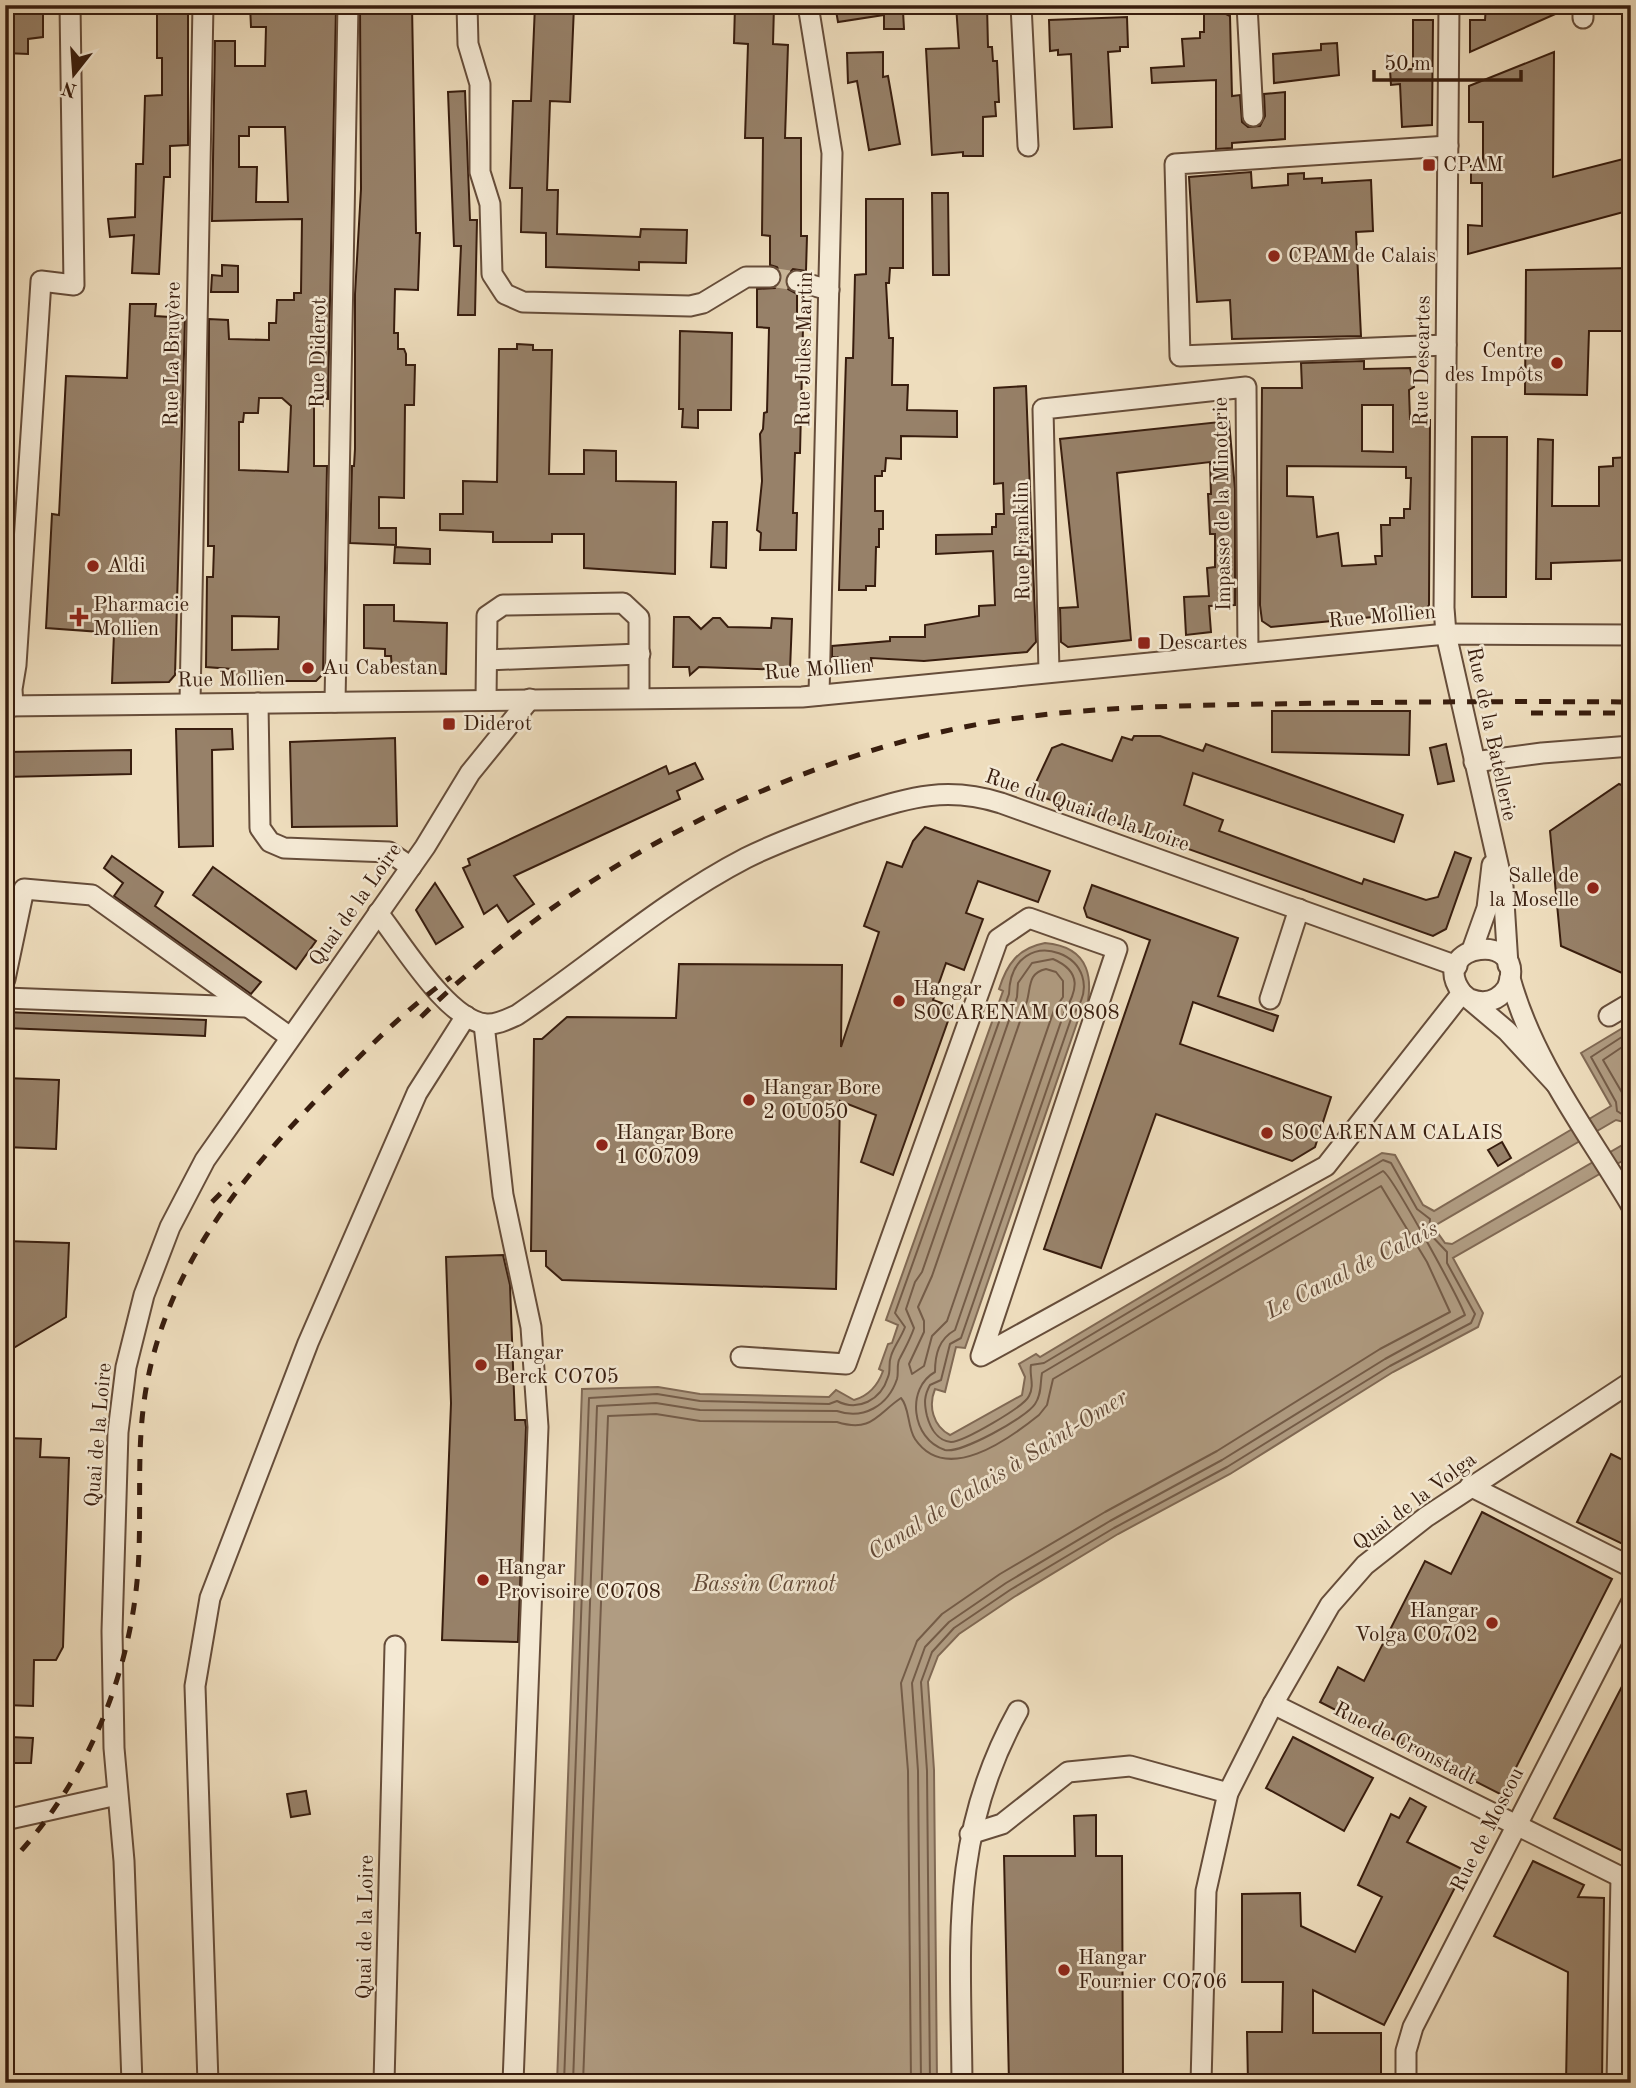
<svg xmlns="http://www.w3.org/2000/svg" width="1636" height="2088" font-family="'Old Standard TT',serif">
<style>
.water{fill:#b09c82;stroke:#806954;stroke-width:2}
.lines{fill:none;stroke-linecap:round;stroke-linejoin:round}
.shore{stroke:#745c48;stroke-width:2}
.building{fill:#978169;stroke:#381d0e;stroke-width:2;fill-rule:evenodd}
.minor-tunnel{stroke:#cab79a;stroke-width:19;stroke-dasharray:19 10;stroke-linecap:butt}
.minor-casing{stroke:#664d3a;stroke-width:23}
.minor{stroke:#f4e9d4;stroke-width:19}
.rail{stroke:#381d0e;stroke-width:5;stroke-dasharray:12 12;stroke-linecap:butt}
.poi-dot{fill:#8f2418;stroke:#f4e9d4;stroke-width:2.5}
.labels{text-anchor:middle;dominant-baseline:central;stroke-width:5;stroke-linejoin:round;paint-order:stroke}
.poi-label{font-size:21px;fill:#381d0e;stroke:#f4e9d4;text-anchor:start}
.street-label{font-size:21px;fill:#381d0e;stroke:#f4e9d4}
.water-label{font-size:23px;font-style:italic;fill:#624937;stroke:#f4e9d4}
</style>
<rect width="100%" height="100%" fill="#eeddbd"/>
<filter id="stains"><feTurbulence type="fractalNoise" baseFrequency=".00286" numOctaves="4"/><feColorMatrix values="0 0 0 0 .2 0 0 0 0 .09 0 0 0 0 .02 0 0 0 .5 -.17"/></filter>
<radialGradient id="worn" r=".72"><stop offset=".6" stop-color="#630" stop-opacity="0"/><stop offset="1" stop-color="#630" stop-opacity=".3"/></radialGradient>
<!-- water -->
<path class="water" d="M1045,943C1091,947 1095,980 1084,1018L1079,1017L965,1348L956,1347L945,1392L935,1389C928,1406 933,1426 950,1435L1022,1395L1025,1377L1019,1364L1036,1354L1040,1357L1382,1153L1395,1155L1423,1205L1434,1211L1611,1106L1581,1053L1631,1023V1133L1624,1122L1616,1120L1436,1225L1435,1229L1445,1243L1452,1244L1631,1140V1156L1453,1258L1483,1313L1478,1327L1393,1372L1230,1474L1118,1534L1014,1597L959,1634L938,1656L928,1682L934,1770L937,2083H557L582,1389L658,1387L700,1394L829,1397L836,1390L854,1400C868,1396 878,1385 883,1371L879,1369L888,1344L892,1343L898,1325L886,1320L1003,991L999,989C1007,964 1018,948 1045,943Z"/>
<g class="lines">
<!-- shore -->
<g class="shore">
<path d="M1046,969L1056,972L1063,981V997L1054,1010L947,1321L932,1336L924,1366L912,1374L909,1364L924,1332V1321L918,1307L932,1276L1027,1001C1031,986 1028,973 1046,969Z"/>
<path d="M1631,1031L1591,1057L1616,1102L1617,1111L1631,1120"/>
<path d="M1631,1041L1603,1060L1631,1108"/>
<path d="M564,2083L589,1398L657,1394L700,1401L829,1404L837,1401C858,1412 881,1400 888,1377C891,1370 888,1364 891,1356C894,1346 901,1338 905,1327L895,1313L1009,994C1011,916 1119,956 1072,1016L961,1338L950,1344L941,1380L930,1385C924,1396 924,1403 927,1416C930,1427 937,1441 951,1442C963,1442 1024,1407 1029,1396C1035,1385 1029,1375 1031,1365L1044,1363L1383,1160L1391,1163L1417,1209L1430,1219L1429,1233L1447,1252V1263L1475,1314L1471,1323L1390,1366L1227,1467L1114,1528L1010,1590L954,1628L932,1652L921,1682L927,1771L930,2083"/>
<path d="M573,2083L597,1406L656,1403L700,1410L837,1411C863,1420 888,1406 897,1379C899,1372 896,1364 900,1358C905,1348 910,1340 914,1328L906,1309L915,1282L922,1272L1017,997L1018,983L1032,963L1053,959C1083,972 1077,991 1064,1013L955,1330C939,1339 935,1354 935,1372C906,1388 911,1439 945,1450C960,1454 1026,1418 1035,1404C1042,1394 1040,1383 1042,1373L1383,1171C1393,1177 1457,1295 1465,1315L1385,1359L1222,1460L1110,1521L1006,1583L949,1622L925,1647L912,1683L918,1771L921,2083"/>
<path d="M583,2083L608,1416L656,1414L700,1421L837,1422C872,1433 877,1414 901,1398C910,1408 907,1427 915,1439C946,1485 1008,1440 1039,1415L1047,1405L1053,1379L1381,1186L1427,1262L1450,1312L1380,1349L1217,1451L1105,1512L1000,1574L942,1614L917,1641L901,1683L908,1771L911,2083"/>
</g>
</g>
<!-- building -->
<g class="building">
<path d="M5,5H43V37L28,39V54L5,53Z"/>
<path d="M250,5L336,7L328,399L314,398V466H327L323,674L316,681H232V669L206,667L207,577H213L214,546H208L209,319L228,320L229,339L269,340V323H276L277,300H294V293H301L302,219L212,221L215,41H235V66H265L266,27H251ZM249,127H285L288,202H256L257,167H239V136H249ZM259,398H282L291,406L288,472L239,470V422H243L244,413H258ZM232,616L279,617L278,649L232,650Z"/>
<path d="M369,5H412L416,233H420L418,290L395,289L394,333H398V349H404L406,354V365H415L414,405H405L404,498L379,497V528H396V545L350,543L352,466H354L355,449V294L361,189L360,8H369Z"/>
<path d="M535,5L574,6L570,102L550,101L547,190H558L557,234L640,237L641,229L687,230L686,263L639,262V270L546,267V233L521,232L522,188H510L513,101H531Z"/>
<path d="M735,5H774L773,44L788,45L785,138H801V236H807L806,271L793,269L785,278L788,289L797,294V328H803L800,453H795L793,513H797L796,550H760L761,533L757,530L762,481L760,434L763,429L764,413L767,412L769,328L757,327V289L775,288L782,276L777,267L770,265V236L762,235L763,138H745L748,44L734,43Z"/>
<path d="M835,5H888L889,12L903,11L904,29H884V15L838,22Z"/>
<path d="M956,5H987L988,47H992L993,61H997L999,102H995L996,116L983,117V156H963V152L932,155L926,49L959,48Z"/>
<path d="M1486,5H1571V7L1470,52V20H1485Z"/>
<path d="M157,8L188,10V145L170,146V177H164L159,274L132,273L134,235L110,237L108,219L135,217L136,164H143L145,96L162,95V58H157Z"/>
<path d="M1224,13L1230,16L1232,96L1240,95L1242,122L1248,127L1260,126L1265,116L1264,94L1285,92V139L1232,143V148L1216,149V80L1152,83L1151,68L1184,66L1182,39L1200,38V32H1204V14Z"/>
<path d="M1127,17L1128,47H1120V51L1108,52L1112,127L1074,129L1071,54L1058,55V50L1050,51L1049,20Z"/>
<path d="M1413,20H1433L1432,125L1402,127L1400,84L1391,85L1390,70L1413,69Z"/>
<path d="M1337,43L1339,75L1274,83L1273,54L1321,50V44Z"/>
<path d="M883,52V77L888,76L900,144L869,150L857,81L848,83L847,53Z"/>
<path d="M1554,52L1553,177L1631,157V210L1468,254V225L1482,226V183H1471V166H1483V122H1469V86Z"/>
<path d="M465,91L470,220H477L475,315H458L461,246H454L448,92Z"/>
<path d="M1251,172L1252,188L1288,185V174L1304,173V179L1322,178V183L1371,180L1373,231L1356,232L1361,336L1232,339L1230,300L1197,302L1189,177Z"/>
<path d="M932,193H948L949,275H933Z"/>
<path d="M866,199H903V268H890L889,283H886L889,338H893L892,385H908L907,410L957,411V437L901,436V459L886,458L885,471H882V476H875V511H883V529H879V547H876L875,586H866V590H839L846,358H853L855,275L866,274Z"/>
<path d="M222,265L238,266V292H211L212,275L222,276Z"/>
<path d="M1631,268V331H1589L1587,395L1525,394L1526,270Z"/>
<path d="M130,304H156L155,316L185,318L175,675L169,682L112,683L114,633L46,628L52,514L59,515L66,376L127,378Z"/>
<path d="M680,331L732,333L731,410H698V428L682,427L683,409H679Z"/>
<path d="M517,344L533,345V350H552L549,474H584V450L616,451V481L676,482L675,574L584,568V534H552V542H493V532L440,530V514H463V481L497,482L499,349H517Z"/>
<path d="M1364,361V369L1410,368L1414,387L1409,390L1410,419L1430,420L1429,605L1424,612L1271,627L1262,621L1260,605L1262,388H1302L1301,363ZM1362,405H1393V452L1362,451ZM1287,466L1406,467V478H1411L1410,509H1404V518H1390V525H1381L1382,556H1375L1376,564L1342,566L1338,533L1317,537L1313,497L1287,496Z"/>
<path d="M1026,386L1036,642L1027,652L924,661L871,658L872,666L849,668L838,657H832V646L890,641V637H925V625L979,616V606L995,605L993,551L936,554V535L992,534V527H996V514H1004L1003,483L994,484V388Z"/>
<path d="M1229,421L1235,489V605L1209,606L1211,632L1186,635L1184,597L1209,596L1207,568L1215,567V534H1210L1208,494H1211L1210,462L1117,473L1131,640L1068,647L1061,642L1060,608L1078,607L1060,439Z"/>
<path d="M1472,437H1507L1506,597H1472Z"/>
<path d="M1538,439L1553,440L1552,506H1599V467L1613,466V458L1631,457V560L1551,563V579H1536Z"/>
<path d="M713,522H727L726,568L711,567Z"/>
<path d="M395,547L430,549V564L394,563Z"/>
<path d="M364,605H394V621L447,623L446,674L392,671L391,656H385V649L364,648Z"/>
<path d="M674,617H689L701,629L713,618H720L728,627L771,628L772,618L792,619L790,670L699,667L690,675L689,667H673Z"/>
<path d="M1272,711H1410L1409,755L1272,752Z"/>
<path d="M176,729H232L233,749L212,750L213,846L179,847Z"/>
<path d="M1134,736H1160L1203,751L1206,744L1403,815L1394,842L1193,773L1184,805L1223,820L1219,831L1362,884L1364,879L1426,900L1438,897L1455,852L1471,858L1446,929L1433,936L1031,793L1052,748L1062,744L1112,761L1122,737L1132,740Z"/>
<path d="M395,738L397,826L292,827L290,742Z"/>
<path d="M1446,744L1454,781L1438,784L1430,748Z"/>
<path d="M131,750V774L5,777V752Z"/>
<path d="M695,763L703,779L677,791L680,799L514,876L534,904L508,922L497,905L484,914L463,868L470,865L468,859L666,766L669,774Z"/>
<path d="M1619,784L1631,789V977L1561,946L1550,831Z"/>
<path d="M925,827L1050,871L1038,902L978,881L966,913L983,919L964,970L946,963L933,1000L953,1007L893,1175L861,1162L876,1115L840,1101L836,1289L562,1280L546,1266V1251H531L534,1039H542L567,1017L676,1018L679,964L842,965L841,1047L879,932L864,926L887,862L902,867L913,841Z"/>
<path d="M112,856L163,892L155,906L261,982L251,994L114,896L123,883L104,868Z"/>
<path d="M213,867L316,941L296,969L193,895Z"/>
<path d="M435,883L463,927L436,944L416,910Z"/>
<path d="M1092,885L1238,938L1218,996L1278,1016L1273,1031L1193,1002L1180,1044L1331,1097L1315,1147L1292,1161L1156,1114L1101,1268L1044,1249L1150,940L1087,917L1084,908Z"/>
<path d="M5,1012L206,1020L205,1036L5,1028Z"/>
<path d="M5,1078L59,1080L56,1149L5,1147Z"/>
<path d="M1502,1142L1511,1158L1498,1166L1488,1150Z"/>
<path d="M5,1241L69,1243L66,1317L5,1353Z"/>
<path d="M503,1255L510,1285L515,1420H525L526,1427L518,1642L442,1640L451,1403L446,1257Z"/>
<path d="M5,1438L41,1439L40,1457L69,1458L63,1647L56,1660H34L33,1706L5,1705Z"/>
<path d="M1611,1454L1631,1464V1548L1577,1522Z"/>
<path d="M1482,1512L1612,1579L1502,1795L1320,1702L1338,1667L1364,1681L1425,1561L1451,1574Z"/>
<path d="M1631,1669V1855L1554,1818Z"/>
<path d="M9,1737L33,1738L31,1763H8Z"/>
<path d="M1293,1737L1373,1778L1344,1831L1266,1788Z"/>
<path d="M306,1791L310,1814L291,1817L287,1794Z"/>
<path d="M1410,1798L1426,1807L1407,1842L1464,1870L1384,2025L1313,1990V2033H1381V2083H1248L1247,2032H1282L1283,1982H1242V1894L1300,1893L1301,1926L1355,1952L1382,1897L1358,1885L1391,1814L1399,1818Z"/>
<path d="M1096,1815V1856H1122L1123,2083H1009L1004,1856H1075L1074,1816Z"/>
<path d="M1533,1861L1584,1885L1578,1897L1604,1898L1602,2083H1566L1568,1972L1494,1936Z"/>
</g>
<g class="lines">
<!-- minor-tunnel -->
<path class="minor-tunnel" d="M770,277L797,281"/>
<defs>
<g id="minor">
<path d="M467,5L468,44L480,84V172L490,204L492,274L505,294L523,302L690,306L703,303L746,277H770"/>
<path d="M808,5L832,153L819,695"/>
<path d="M1021,5L1028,146"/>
<path d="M1247,5L1253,116"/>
<path d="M1449,5L1444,608L1446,634L1503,886L1508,965"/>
<path d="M1583,5V18"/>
<path d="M797,281L829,290"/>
<path d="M1446,345L1180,356L1175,164L1448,146"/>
<path d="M487,660L640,654"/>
<path d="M1049,672L1043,409L1246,387L1248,652"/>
<path d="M486,700L487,616L503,605L623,603L639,618V698"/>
<path d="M335,702L348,5"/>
<path d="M190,703L203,5"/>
<path d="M258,703L260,828L270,842L284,848L389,852L411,867"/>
<path d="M5,706L802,697L1446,634L1631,635"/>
<path d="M13,706L12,689L16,665L41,281L74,285L70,5"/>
<path d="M1474,762L1542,753L1631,746"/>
<path d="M378,913C402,943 447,1020 486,1024C497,1025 508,1019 517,1015C594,963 663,901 746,858C782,840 822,826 860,813C912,797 947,786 1001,803L1457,966"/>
<path d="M1472,950L1487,908L1492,865"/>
<path d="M1510,978C1533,1062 1587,1131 1631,1205"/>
<path d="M5,979L24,889L92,895L290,1037"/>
<path d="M5,998L245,1007"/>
<path d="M1270,999L1299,909"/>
<path d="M1470,999C1485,1005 1498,1001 1507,988C1531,929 1425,943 1462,993L1507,1031L1556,1084"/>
<path d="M1609,1016L1631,1003"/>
<path d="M484,1024L503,1195L531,1327L538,1427L513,2083"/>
<path d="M741,1357L846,1364L998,939L1029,918L1117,949L981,1356L1326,1166L1462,993"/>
<path d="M1470,1486L1631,1567"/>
<path d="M1273,1704L1621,1877L1631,1876"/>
<path d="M5,1820L117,1795"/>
<path d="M970,1834L1002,1824L1068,1772L1130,1766L1228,1793"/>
<path d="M132,2083L124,1861L114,1748L112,1631L118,1432L126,1367L144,1295L170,1227L205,1160L425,847L470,773L530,699"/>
<path d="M208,2083L195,1686L210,1598L308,1343L417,1093L466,1016"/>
<path d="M384,2083L395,1646"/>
<path d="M962,2083C961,1945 948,1837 1018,1711"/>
<path d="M1201,2083L1206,1891L1228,1793L1273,1704L1330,1605L1365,1565L1426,1517L1631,1382"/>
<path d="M1406,2083V2051L1413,2027L1631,1603"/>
<path d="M1617,2083L1621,1877"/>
</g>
</defs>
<!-- minor casing -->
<use href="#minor" class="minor-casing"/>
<!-- minor -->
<use href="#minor" class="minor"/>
<!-- rail -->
<g class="rail">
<path d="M1531,713H1631"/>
<path d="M421,1017C564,876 767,767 964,727C1063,707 1167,706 1268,704C1389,702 1510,701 1631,702"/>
<path d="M212,1202L231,1183"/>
<path d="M5,1868C83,1789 130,1680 138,1570C142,1511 136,1453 145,1395C165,1266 247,1169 337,1079C373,1043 409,1007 451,977"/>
</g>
</g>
<!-- markers -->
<g class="poi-dot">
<rect x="1422" y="158" width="14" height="14" rx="3.5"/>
<circle cx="1274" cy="256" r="7"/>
<circle cx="1557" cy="363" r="7"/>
<circle cx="93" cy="566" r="7"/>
<path d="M75.5 606.5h7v7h7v7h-7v7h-7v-7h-7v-7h7z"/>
<rect x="1137" y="636" width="14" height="14" rx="3.5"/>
<circle cx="308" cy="668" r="7"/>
<rect x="442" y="717" width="14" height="14" rx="3.5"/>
<circle cx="1593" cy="888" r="7"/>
<circle cx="899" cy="1001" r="7"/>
<circle cx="749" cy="1100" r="7"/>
<circle cx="1267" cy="1133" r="7"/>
<circle cx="602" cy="1145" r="7"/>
<circle cx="481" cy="1365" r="7"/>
<circle cx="483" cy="1580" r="7"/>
<circle cx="1492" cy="1623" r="7"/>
<circle cx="1064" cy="1970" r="7"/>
</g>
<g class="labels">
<!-- poi labels -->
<g class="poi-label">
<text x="1443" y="165">CPAM</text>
<text x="1288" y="256">CPAM de Calais</text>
<text x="1543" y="351" text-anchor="end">Centre<tspan x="1543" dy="24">des Impôts</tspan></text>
<text x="107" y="566">Aldi</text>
<text x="93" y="605">Pharmacie<tspan x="93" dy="24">Mollien</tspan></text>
<text x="1158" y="643">Descartes</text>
<text x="322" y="668">Au Cabestan</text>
<text x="463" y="724">Diderot</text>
<text x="1579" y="876" text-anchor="end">Salle de<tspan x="1579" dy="24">la Moselle</tspan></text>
<text x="913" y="989">Hangar<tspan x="913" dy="24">SOCARENAM CO808</tspan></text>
<text x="763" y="1088">Hangar Bore<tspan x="763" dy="24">2 OU050</tspan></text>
<text x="616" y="1133">Hangar Bore<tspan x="616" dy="24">1 CO709</tspan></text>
<text x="1281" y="1133">SOCARENAM CALAIS</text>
<text x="495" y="1353">Hangar<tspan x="495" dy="24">Berck CO705</tspan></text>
<text x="497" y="1568">Hangar<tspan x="497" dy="24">Provisoire CO708</tspan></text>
<text x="1478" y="1611" text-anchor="end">Hangar<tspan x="1478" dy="24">Volga CO702</tspan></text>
<text x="1078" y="1958">Hangar<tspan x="1078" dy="24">Fournier CO706</tspan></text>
</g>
<!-- street labels -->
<g class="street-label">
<text transform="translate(805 349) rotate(-89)">Rue Jules Martin</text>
<text transform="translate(319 353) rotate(-89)">Rue Diderot</text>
<text transform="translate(173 354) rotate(-89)">Rue La Bruyère</text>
<text transform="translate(1423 361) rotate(-89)">Rue Descartes</text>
<text transform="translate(1223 504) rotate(-91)">Impasse de la Minoterie</text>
<text transform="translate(1023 541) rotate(-91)">Rue Franklin</text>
<text transform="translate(1382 617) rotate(-5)">Rue Mollien</text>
<text transform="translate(818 670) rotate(-4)">Rue Mollien</text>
<text transform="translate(231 680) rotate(-1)">Rue Mollien</text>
<text transform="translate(1491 734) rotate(78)">Rue de la Batellerie</text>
<text transform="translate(1087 811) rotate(19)">Rue du Quai de la Loire</text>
<text transform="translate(356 905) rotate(-55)">Quai de la Loire</text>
<text transform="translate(99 1435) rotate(-85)">Quai de la Loire</text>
<text transform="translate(1415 1502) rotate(-37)">Quai de la Volga</text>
<text transform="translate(1405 1744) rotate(27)">Rue de Cronstadt</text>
<text transform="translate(1488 1830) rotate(-63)">Rue de Moscou</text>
<text transform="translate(366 1927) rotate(-89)">Quai de la Loire</text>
</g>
<!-- water labels -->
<g class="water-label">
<text transform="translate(1352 1270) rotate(-27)">Le Canal de Calais</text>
<text transform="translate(998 1475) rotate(-32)">Canal de Calais à Saint-Omer</text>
<text x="764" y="1584">Bassin Carnot</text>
</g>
</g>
<!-- margin -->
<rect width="1636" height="2088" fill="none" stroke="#eeddbd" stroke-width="28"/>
<rect x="7" y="7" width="1622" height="2074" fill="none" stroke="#381d0e" stroke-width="3.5"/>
<rect x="14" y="14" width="1608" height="2060" fill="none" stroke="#381d0e" stroke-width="2"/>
<!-- north arrow -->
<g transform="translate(74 74) rotate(197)" stroke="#f4e9d4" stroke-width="5" paint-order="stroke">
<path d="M0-5L12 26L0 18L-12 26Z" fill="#381d0e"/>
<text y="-10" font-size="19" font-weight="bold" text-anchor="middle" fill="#381d0e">N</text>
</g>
<!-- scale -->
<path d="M1374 70v10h147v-10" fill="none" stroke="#381d0e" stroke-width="3.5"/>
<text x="1384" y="70" font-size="21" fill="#381d0e" stroke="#f4e9d4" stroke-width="5" paint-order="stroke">50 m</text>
<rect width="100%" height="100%" filter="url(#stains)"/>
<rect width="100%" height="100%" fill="url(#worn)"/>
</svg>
